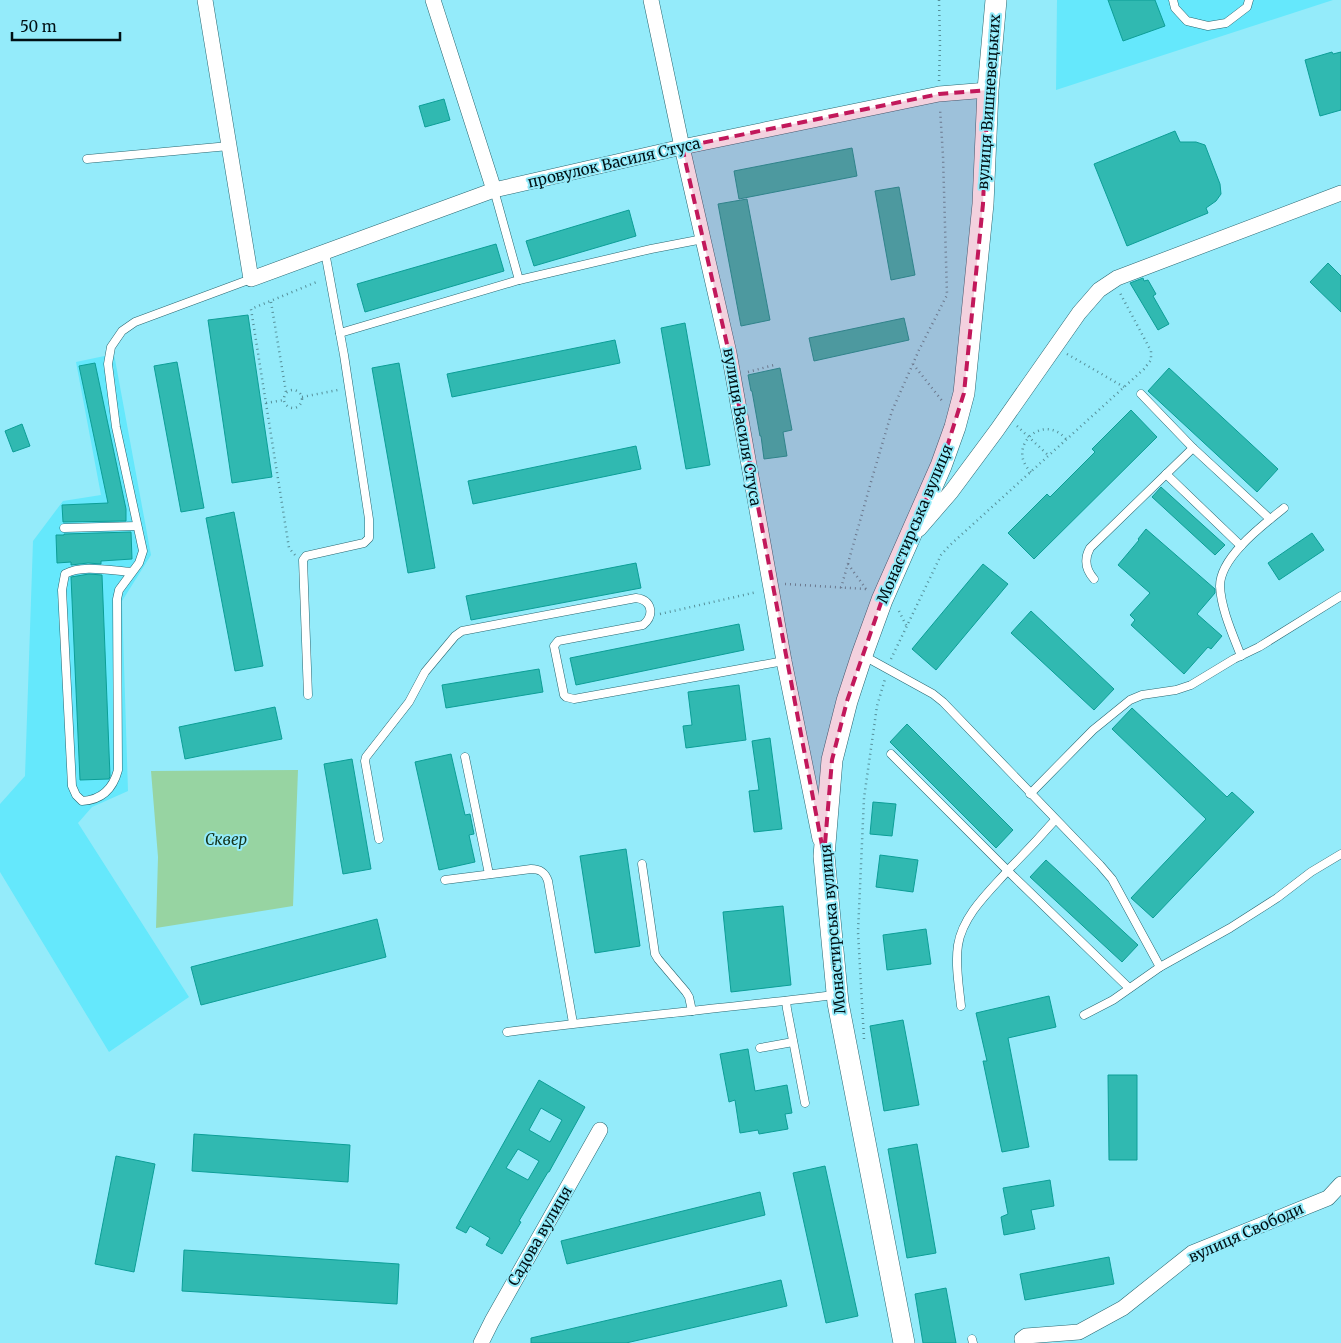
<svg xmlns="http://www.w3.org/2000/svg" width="1341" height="1343" font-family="Merriweather,serif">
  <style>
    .built { fill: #65e8fc }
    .green { fill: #97d4a2 }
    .building { fill: #30b9b1; stroke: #0c9e97; fill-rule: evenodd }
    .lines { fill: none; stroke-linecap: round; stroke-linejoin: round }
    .lane-casing { stroke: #296771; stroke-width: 9 }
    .street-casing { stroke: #296771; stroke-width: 16 }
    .secondary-casing { stroke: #296771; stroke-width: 22 }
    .path { stroke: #56909a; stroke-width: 2.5; stroke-dasharray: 1 4; stroke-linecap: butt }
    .lane { stroke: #fff; stroke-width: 8 }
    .street { stroke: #fff; stroke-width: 15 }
    .secondary { stroke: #fff; stroke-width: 21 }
    .marked { fill: #c2185b; fill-opacity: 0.2; stroke: #c2185b; stroke-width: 4; stroke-dasharray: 10 6; stroke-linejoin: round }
    .labels { text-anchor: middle; stroke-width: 4; stroke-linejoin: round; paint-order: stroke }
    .street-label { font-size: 15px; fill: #001014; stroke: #94ebfa }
    .park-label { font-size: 15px; font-style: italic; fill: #14341b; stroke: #94ebfa }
  </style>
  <rect width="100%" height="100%" fill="#94ebfa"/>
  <g class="built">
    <path d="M1057,0h276l-277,90z"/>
    <path d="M114,354l37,201 -29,46 6,190 -36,16 -14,16 111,174 -80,55 -109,-180v-68l25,-28 8,-235 30,-40 38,-6 -25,-133z"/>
  </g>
  <path class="green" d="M298,770l-5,136 -137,22 2,-71 -7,-86z"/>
  <g class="building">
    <path d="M1108,0h47l10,26 -42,15z"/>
    <path d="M1332,52l1,2 8,-2v58l-21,6 -15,-56z"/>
    <path d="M444,99l6,21 -25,7 -6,-21z"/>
    <path d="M1175,131l5,11h16l9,3 15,39 1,10 -5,7 -10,7 2,5 -81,33 -33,-82z"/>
    <path d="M852,148l5,28 -118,23 -5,-28z"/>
    <path d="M899,187l16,88 -24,5 -16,-89z"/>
    <path d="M747,199l23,121 -29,6 -23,-122z"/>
    <path d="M629,210l7,26 -102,30 -8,-25z"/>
    <path d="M496,244l8,27 -139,41 -8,-28z"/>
    <path d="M1328,263l13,13v36l-31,-30z"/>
    <path d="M1143,278l1,3 4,-1 8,14 -3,2 16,28 -11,6 -28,-47z"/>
    <path d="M248,315l24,162 -40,6 -24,-163z"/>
    <path d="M904,318l5,22 -95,21 -5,-23z"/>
    <path d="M685,323l25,142 -24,4 -25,-141z"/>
    <path d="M615,340l5,23 -168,34 -5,-23z"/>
    <path d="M177,362l27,146 -23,4 -27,-146z"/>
    <path d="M95,363l31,146v12l-63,1 -1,-17 46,-2 -29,-137z"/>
    <path d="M399,363l36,205 -27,5 -36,-205z"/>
    <path d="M780,368l12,62 -9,2 4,24 -23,3 -3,-23h-1l-8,-45h-1l-3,-16z"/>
    <path d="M1169,368l109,101 -21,23 -109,-101z"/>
    <path d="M1131,410l26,27 -123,122 -26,-26 39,-39 3,3 45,-45 -3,-3z"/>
    <path d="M22,424l8,22 -17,6 -8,-21z"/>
    <path d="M636,446l5,23 -168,35 -5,-23z"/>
    <path d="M1161,487l64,58 -10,10 -63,-58z"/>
    <path d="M234,512l29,154 -28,5 -29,-153z"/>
    <path d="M1146,529l69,60v4l-18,21 25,22 -11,13 -3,-2 -24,27 -53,-49 4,-5 -5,-5 20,-22 -32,-28 21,-25 -1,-1z"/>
    <path d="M131,532l1,27 -31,2v3l-13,-1 -17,2v-3l-14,1 -1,-28h8v-1z"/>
    <path d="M1312,533l12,17 -45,30 -11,-17z"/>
    <path d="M636,563l5,25 -170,32 -5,-24z"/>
    <path d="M983,564l25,20 -72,86 -24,-21z"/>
    <path d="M89,574l13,1 8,201 -1,3 -29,1 -9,-203z"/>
    <path d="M1031,611l83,78 -20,21 -83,-77z"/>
    <path d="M739,624l5,26 -168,35 -6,-27z"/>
    <path d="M539,669l4,23 -97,16 -4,-23z"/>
    <path d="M739,685l7,55 -60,8 -3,-22 9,-1 -4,-33z"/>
    <path d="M275,707l7,32 -97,20 -6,-32z"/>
    <path d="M1132,708l95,89 5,-5 22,20 -101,106 -22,-20 75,-79 -94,-90z"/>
    <path d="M907,724l106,106 -17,18 -106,-106z"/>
    <path d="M770,738l12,91 -28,3 -5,-41 10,-1 -7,-49z"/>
    <path d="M451,754l14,61 5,-1 4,20 -5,1 6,27 -36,8 -24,-108z"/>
    <path d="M352,759l19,110 -28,5 -19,-110z"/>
    <path d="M873,802l23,2 -4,32 -22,-2z"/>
    <path d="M626,849l14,97 -45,7 -15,-97z"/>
    <path d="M880,855l38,5 -5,32 -37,-5z"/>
    <path d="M1046,860l92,85 -16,17 -92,-85z"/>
    <path d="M783,906l8,79 -60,7 -8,-80z"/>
    <path d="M377,919l9,38 -185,48 -10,-38z"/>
    <path d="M926,929l5,35 -44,6 -4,-35z"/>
    <path d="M1049,996l7,31 -48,11 21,109 -27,5 -19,-91h4l-11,-48z"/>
    <path d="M903,1020l16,85 -35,6 -14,-85z"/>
    <path d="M748,1049l7,42 32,-6 5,28 -7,1 3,15 -29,5 -1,-4 -18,3 -5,-33 -6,2 -9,-48z"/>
    <path d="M1108,1075h29v85h-28z"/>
    <path d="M539,1080l46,27 -36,65h-1l-29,49 2,1 -19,32 -16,-9 4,-7 -20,-12 -4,7 -10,-5zM541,1108l21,12 -12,22 -21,-12zM518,1149l21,12 -11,19 -22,-12z"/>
    <path d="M194,1134l156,11 -2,37 -156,-11z"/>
    <path d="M917,1144l19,109 -29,5 -19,-109z"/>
    <path d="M116,1156l39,8 -21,108 -39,-8z"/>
    <path d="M825,1166l33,150 -32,7 -33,-150z"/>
    <path d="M1050,1180l4,26 -23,4 4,19 -31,6 -3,-18 7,-3 -5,-26z"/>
    <path d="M760,1192l5,23 -198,49 -6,-23z"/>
    <path d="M184,1250l215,14 -2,40 -215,-13z"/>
    <path d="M1109,1257l5,27 -89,16 -5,-26z"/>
    <path d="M781,1280l6,26 -161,37h-95v-5z"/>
    <path d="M946,1288l10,55h-33l-8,-49z"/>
  </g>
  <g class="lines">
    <g class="lane-casing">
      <g id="lane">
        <path d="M1173,0l2,8 12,13 21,5 18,-3 21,-16 2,-7"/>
        <path d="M87,159l142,-13"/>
        <path d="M494,190l25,90"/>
        <path d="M340,333l179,-53 132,-31 52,-10"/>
        <path d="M1141,394l52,54 77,71"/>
        <path d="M1166,474l75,72"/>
        <path d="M64,528l73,-2"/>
        <path d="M132,572c-20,-1 -50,-8 -67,2l-3,16 10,196 4,9 6,6c20,-1 31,-12 36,-31l-1,-171 2,-9 20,-27 4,-12 -27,-124 -8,-63 3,-17 11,-16 13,-9 116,-43"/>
        <path d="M1094,579c-9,-10 -10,-20 -4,-31l103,-100"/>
        <path d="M864,656l69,38 10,8 157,163 12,14 48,88"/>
        <path d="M1241,656c-8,-21 -20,-47 -21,-70 0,-29 43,-61 64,-78"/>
        <path d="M308,695l-5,-135 3,-4 58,-13 5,-5v-19l-25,-164 -19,-103"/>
        <path d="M891,754l122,122 116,112"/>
        <path d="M465,757l24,117"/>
        <path d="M1030,794l63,-64 37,-30 12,-5 34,-5 15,-5 43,-26 25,-12 82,-51"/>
        <path d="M379,839l-14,-78 1,-4 43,-55 16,-30 30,-36 7,-5 174,-33c16,2 19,17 7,27l-85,16 -4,5 10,49 2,2 8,2 210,-38"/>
        <path d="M642,864l13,90 3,5 28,33 3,5 3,14"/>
        <path d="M445,880l86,-11c9,0 14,3 17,12l25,142"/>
        <path d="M786,1001l1,8 18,94"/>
        <path d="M961,1006c-2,-20 -6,-41 -3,-61 5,-31 33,-55 53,-78 15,-15 30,-31 44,-47"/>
        <path d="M1084,1015l29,-15 47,-33 70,-39 47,-30 34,-26 30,-18"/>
        <path d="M507,1032c109,-14 219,-24 328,-37"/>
        <path d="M760,1048l33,-6"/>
        <path d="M972,1339l1,4"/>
      </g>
    </g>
    <g class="street-casing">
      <g id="street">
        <path d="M205,0l46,279 243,-89 188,-43 257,-53 49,-4"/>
        <path d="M433,0l61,190"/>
        <path d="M651,0l31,147 47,206 55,308 36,178"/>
        <path d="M919,529l32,-37 46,-62 82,-117 20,-23 18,-12 224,-85"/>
        <path d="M481,1343l11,-22 108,-191"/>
        <path d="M1023,1343l-1,-4 4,-3 53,-4 44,-24 69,-55 136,-55 13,-14"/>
      </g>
    </g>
    <g class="secondary-casing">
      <path id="secondary" d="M904,1343l-66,-340 -14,-147 8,-96 15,-59 15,-46 20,-55 59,-134 14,-39 9,-34 19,-189 5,-114 8,-90"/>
    </g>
    <g class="path">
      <path d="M939,0l1,44 -1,37"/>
      <path d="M271,302l15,90"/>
      <path d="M1067,354l57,33"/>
      <path d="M913,364l30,38"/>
      <path d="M748,372l26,-7"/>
      <circle cx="293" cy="399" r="9"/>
      <path d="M302,397l36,-7"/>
      <path d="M266,403l18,-3"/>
      <path d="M1017,426l32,30"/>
      <path d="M1031,472c-26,-25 12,-60 35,-33"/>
      <path d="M295,555l-6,-7 -38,-239 68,-28"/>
      <path d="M848,564l18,25"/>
      <path d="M785,584l81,5"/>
      <path d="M841,588l32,-113 19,-64 27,-61 28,-55 -4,-139 -3,-47"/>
      <path d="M899,611l8,16"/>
      <path d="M660,614l97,-22"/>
      <path d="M891,659l50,-104 8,-9 195,-177 7,-9v-9l-31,-58"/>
      <path d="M864,1039l-6,-107 6,-134 13,-92 8,-27"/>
    </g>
    <use href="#lane" class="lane"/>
    <use href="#street" class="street"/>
    <use href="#secondary" class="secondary"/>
  </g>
  <path class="marked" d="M988,90l-5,114 -19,189 -23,73 -59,134 -35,101 -15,59 -8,96 -95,-503 -47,-206 257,-53z"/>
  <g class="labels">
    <g class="street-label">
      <text transform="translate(989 102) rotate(-86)" y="5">вулиця Вишневецьких</text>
      <text transform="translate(614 163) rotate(-13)" y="5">провулок Василя Стуса</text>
      <text transform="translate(742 427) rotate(80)" y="5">вулиця Василя Стуса</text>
      <text transform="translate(915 524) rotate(-67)" y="5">Монастирська вулиця</text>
      <text transform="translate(833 929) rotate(-95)" y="5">Монастирська вулиця</text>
      <text transform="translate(1246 1233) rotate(-24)" y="5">вулиця Свободи</text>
      <text transform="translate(540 1236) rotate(-60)" y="5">Садова вулиця</text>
    </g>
    <g class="park-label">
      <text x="226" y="845">Сквер</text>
    </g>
  </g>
  <path d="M12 32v8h108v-8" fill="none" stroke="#001014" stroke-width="2.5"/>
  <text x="20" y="32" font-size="15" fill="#001014" stroke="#94ebfa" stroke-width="4" paint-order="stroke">50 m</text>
</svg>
